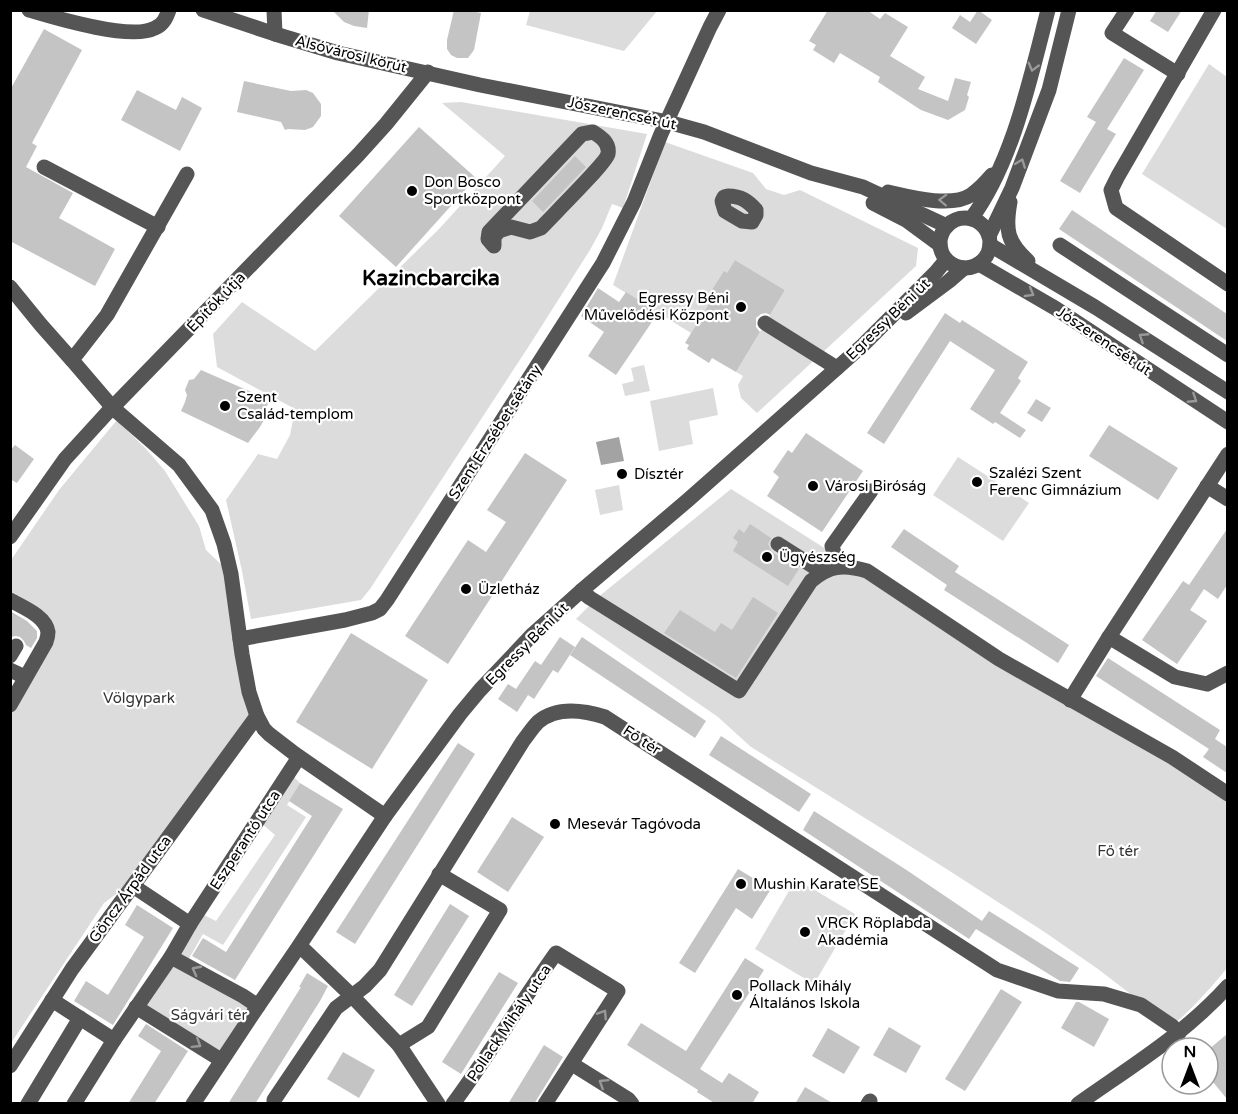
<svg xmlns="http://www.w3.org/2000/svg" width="1238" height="1114" font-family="'Varela Round',sans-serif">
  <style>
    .green { fill: #dcdcdc }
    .water { fill: #a3a3a3 }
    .building { fill: #c4c4c4 }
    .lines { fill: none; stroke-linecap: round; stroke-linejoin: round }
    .minor { stroke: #555; stroke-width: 15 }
    .oneway { stroke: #999 }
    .poi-dot { fill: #000; stroke: #fff; stroke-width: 2 }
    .labels { text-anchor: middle; stroke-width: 4.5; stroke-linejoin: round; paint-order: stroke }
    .street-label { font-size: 15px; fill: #000; stroke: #fff }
    .poi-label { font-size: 15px; fill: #000; stroke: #fff; text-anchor: start }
    .park-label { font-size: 15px; fill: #333; stroke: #fff }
    .district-label { font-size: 21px; font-weight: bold; fill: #000; stroke: #fff }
  </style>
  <rect width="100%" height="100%" fill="#fff"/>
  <g class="green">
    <path d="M530,11v-1l127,1 -33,40 -98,-26z"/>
    <path d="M1209,64l18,13v152l-85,-55z"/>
    <path d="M461,102l186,32 -24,74 -11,-4 -10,24 -12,22 -63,99 -157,240 -9,11 -110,19 -9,-48 -16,-71 32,-46 19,5 13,-24 5,-26 -78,-42 -4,-33 29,-32 73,49 125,-123 65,-72 -63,-53z"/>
    <path d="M665,142l88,31 13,16 18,6 16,-5 118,58 -2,18 -159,147 -16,-15 -3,-13 5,-9 -7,-4 49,-82 -50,-30 -44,73 -78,-48z"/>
    <path d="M644,365l6,26 -25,5 -3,-12 12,-3 -3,-13z"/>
    <path d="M713,388l5,27 -29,6 4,23 -34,7 -9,-50z"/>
    <path d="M117,420l30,30 18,21 34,55 7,24 25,24 26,142 -125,166 -28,21 -93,140v-333l39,-80 -39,-33v-37l48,-70z"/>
    <path d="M958,457l71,46 -26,38 -70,-46z"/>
    <path d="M619,485l4,25 -23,5 -5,-25z"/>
    <path d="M731,489l125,79 371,226v174c-17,21 -34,40 -55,58l-74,-57 -55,-38 -98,-63 -194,-121 -33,-30 -142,-98 21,-21z"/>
    <path d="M292,775l8,8 -13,22 19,12 -83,128 -20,-11 -16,28 -10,-6 27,-41 12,6 59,-86 -14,-12z"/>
    <path d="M796,879l59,35 -41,70 -59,-35z"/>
    <path d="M171,957l87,49 -37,54 -85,-53z"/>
  </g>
  <path class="water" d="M619,437l5,24 -23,4 -5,-23z"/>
  <g class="building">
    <path d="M332,10h37l-2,18 -13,-2 -10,-4z"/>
    <path d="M454,10h13l14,3 -7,37 -6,8h-11l-6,-3 -4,-6v-9z"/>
    <path d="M828,10h39l13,9 5,-6 23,14 -18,29 35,21 -7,12 30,12 7,-23 16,4 -4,13 2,2 -4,13 -17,10 -27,-10 -43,-28 2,-5 -40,-24 -6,10 -21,-13 3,-5 -7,-4z"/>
    <path d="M978,10l14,10 -16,24 -24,-16 8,-13 10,7z"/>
    <path d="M1157,10h25l-14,22 -18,-11z"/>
    <path d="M44,29l38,21 -50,93 5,3 -11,21 47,26 -14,25 56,31 -20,37 -85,-45v-151z"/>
    <path d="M1124,58l20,12 -37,59 9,5 -36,59 -20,-12 36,-59 -9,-5z"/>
    <path d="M244,81l47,10 15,-1 7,3 8,11v12l-8,11 -8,3 -17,-1 -3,1 -4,-8 -44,-10z"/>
    <path d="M137,90l39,20 6,-13 20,11 -22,43 -59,-31z"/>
    <path d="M419,127l57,51 -80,89 -57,-51z"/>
    <path d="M575,156l11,11 -43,45 -11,-11z"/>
    <path d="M1072,210l155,104v27l-168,-112z"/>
    <path d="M735,260l50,30 -15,25 -4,-2 -5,1 -5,4v9l4,5 -24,40 -24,-14 -3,5 -22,-14 2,-4 -4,-2 31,-51 -4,-2 12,-19 3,2z"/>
    <path d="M598,288l21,14 7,-10 32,21 -42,62 -28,-19 16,-24 -23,-16z"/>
    <path d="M945,313l15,10 2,-3 66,42 -10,16 3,3 -21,32 26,17 -6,8 -25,-16 -2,2 -23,-15 25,-39 -45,-29 -66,103 -17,-11z"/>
    <path d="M201,370l69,30 -6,11 1,7 -5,9 -12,16 -67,-32 4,-9 2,-7 -2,-5 4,-10 5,-1z"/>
    <path d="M1036,399l15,9 -9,14 -15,-9z"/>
    <path d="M1109,425l69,43 -20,32 -69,-44z"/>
    <path d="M806,433l57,38 -41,61 -55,-36 12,-19 -6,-5 15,-22 4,3z"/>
    <path d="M15,445l19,14 -17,24 -7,-4v-28z"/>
    <path d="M525,453l42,27 -119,184 -43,-28 63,-96 18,12 20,-30 -19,-12z"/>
    <path d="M750,524l21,14 -3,6 4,8 27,17 -11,17 -55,-35 5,-9 -5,-4 6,-9 5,4z"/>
    <path d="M904,529l55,37 -4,6 114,73 -11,18 -114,-73 3,-5 -56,-38z"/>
    <path d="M1227,529v56l-9,14 -14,-10 -14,21 17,11 -30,43 -35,-24 41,-59 6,4z"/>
    <path d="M753,597l25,16 -42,65 -72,-45 16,-23 35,22 6,-9 11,7z"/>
    <path d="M10,611l17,10 10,10v7l-6,10 -5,-3 -2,-4 -4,-4 -4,-1 -6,1z"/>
    <path d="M351,633l77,47 -56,89 -76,-47z"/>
    <path d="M560,637l15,10 -17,26 -5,-3 -19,29 -6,-4 -11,17 -19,-13 10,-15 8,5 19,-28 6,4z"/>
    <path d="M582,637l124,84 -11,17 -125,-83z"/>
    <path d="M1108,658l112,72 -5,9 12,8v26l-24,-16 6,-8 -113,-73z"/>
    <path d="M721,736l90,58 -12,18 -90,-57z"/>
    <path d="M458,743l17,11 -120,190 -19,-12z"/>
    <path d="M300,783l43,26 -108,171 -43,-24 11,-18 23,14 86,-136 -23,-15z"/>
    <path d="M814,811l91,58 77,52 7,-10 90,57 -9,14 -10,-1 -84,-52 -7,10 -166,-109z"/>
    <path d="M512,817l32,20 -36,55 -31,-20z"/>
    <path d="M738,869l33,20 -19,30 -16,-11 -41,65 -16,-10z"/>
    <path d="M450,904l19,12 -57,90 -18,-11z"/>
    <path d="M137,905l36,23 -60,97 -39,-24 12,-20 22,14 36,-58 -19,-12z"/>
    <path d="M745,958l19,12 -64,99 22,14 7,-10 30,19 -7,12h-36l-19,-12 1,-2 -71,-45 14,-22 45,28z"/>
    <path d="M499,972l19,11 -57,91 -19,-12z"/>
    <path d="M307,973l21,13 -8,15 -65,103h-27l73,-117h-2z"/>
    <path d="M1001,989l21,13 -57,89 -20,-12z"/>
    <path d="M1076,1002h3l30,17 -15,28 -33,-19z"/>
    <path d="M146,1024l42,27 -34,53h-26l33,-53 -23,-15z"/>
    <path d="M889,1027l32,19 -15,27 -33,-18z"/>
    <path d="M828,1028l32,19 -16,27 -32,-18z"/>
    <path d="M1227,1034v65l-19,-23v-26z"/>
    <path d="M544,1045l19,12 -29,47h-26z"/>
    <path d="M343,1052l32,18 -16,28 -32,-19z"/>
    <path d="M805,1087l29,17h-39z"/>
  </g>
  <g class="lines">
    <g class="minor">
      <path d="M29,10c27,8 102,31 126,18 8,-3 11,-10 14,-18"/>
      <path d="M203,10l72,24 63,19 142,32 188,37 36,10 107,41 52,14 84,39"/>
      <path d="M274,10l1,24"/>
      <path d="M1127,10l-15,23 66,41"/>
      <path d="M1214,10l-96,166 -7,14 5,18 112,76"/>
      <path d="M593,132c8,5 17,11 15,22 -2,9 -57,63 -67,74l-11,4 -19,-5 -12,4 -5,6v9l-6,-7 1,-7 93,-98z"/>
      <path d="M44,167l114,60"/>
      <path d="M187,174l-80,141 -35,45 41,48 66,57 33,45 12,34 7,30 11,80 7,38 8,24 7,13 5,5 26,20 90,62"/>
      <path d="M888,192c22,5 63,16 83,3 9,-6 15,-13 21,-20"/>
      <path d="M728,196c13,0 20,5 28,14v5l-4,7 -10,-1 -17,-10 -3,-10 2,-4z"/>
      <path d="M1010,202c-5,28 -3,40 18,59"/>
      <path d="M873,203l33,17 34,25"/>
      <circle cx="965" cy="243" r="25"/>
      <path d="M971,219c42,-57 59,-140 77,-209"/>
      <path d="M989,236l23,-48 37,-98 20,-80"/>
      <path d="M990,245l105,62 133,85"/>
      <path d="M1060,245l168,110"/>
      <path d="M979,264l76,44 173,114"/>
      <path d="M10,287l31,38 31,35"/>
      <path d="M906,313l43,-32 15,-13"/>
      <path d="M765,323l72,45"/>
      <path d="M1207,486l21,13"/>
      <path d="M10,537l55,-78 42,-46 251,-258 28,-31 42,-52"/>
      <path d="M778,544l44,28"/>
      <path d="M838,567l-6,-21 39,-55"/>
      <path d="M581,591l9,7 149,93 72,-110c19,-16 33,-17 56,-10l132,88 173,98 56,37"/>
      <path d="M10,600c12,7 36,16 38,32 0,3 -1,7 -2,10l-36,63"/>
      <path d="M1109,637l66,40 32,7 21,-11"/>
      <path d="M240,639l105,-19 27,-7 8,-4 7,-9 216,-337 31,-61 27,-68 49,-107 9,-17"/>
      <path d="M10,656l6,-10"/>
      <path d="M10,670l15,7"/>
      <path d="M1070,700l39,-63 119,-183"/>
      <path d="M133,886l57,38"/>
      <path d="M300,946l52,50 47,49 39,59"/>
      <path d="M171,957l72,39 15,10"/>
      <path d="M52,1000l62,40"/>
      <path d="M136,1007l85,53"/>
      <path d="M399,1045l29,-18 72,-117 -61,-36"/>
      <path d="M572,1064l56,35 4,5"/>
      <path d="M10,1066l62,-97 185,-253"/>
      <path d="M28,1104l52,-86"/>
      <path d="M74,1104l40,-64 57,-83 19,-33 109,-167"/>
      <path d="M193,1104l65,-98 39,-57 88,-133 75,-102 20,-24 53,-56 48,-43 107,-91 175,-155 73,-73 10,-12"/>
      <path d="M274,1104v-4l62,-92 29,-22 15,-16 143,-229c5,-6 9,-13 15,-19 19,-16 45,-12 67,-5l392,253 61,21 46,3 37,11 31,21 7,7"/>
      <path d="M453,1104c36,-49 68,-102 103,-151l62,38 -73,113"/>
      <path d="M868,1104l2,-3"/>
      <path d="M1078,1104c52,-37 107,-70 150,-118"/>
    </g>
  </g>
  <defs><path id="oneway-chevron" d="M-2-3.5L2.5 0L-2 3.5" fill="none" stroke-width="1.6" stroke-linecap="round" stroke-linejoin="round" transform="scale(1.5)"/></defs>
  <g class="oneway">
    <use href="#oneway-chevron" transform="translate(1033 67) rotate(105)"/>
    <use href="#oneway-chevron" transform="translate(1021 163) rotate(-69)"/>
    <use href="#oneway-chevron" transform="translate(943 200) rotate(-178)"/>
    <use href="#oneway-chevron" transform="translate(1030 293) rotate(30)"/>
    <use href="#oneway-chevron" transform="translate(1143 337) rotate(-147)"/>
    <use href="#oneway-chevron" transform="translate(1193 399) rotate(33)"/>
    <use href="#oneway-chevron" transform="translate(196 970) rotate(-152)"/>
    <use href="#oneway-chevron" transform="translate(603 1014) rotate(-57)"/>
    <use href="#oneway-chevron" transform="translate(197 1044) rotate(32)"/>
    <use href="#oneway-chevron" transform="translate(603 1083) rotate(-148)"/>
  </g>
  <g class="poi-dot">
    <circle cx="412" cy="191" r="6"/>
    <circle cx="741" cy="307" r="6"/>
    <circle cx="225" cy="406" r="6"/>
    <circle cx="622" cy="474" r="6"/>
    <circle cx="977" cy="482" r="6"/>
    <circle cx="813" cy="486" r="6"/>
    <circle cx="767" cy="557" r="6"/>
    <circle cx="466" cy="589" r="6"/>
    <circle cx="555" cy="824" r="6"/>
    <circle cx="741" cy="884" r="6"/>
    <circle cx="805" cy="932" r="6"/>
    <circle cx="737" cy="995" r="6"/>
  </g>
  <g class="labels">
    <g class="street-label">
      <text transform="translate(351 54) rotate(14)" y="5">Alsóvárosi körút</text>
      <text transform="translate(622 113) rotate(12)" y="5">Jószerencsét út</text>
      <text transform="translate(216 302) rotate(-46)" y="5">Építők útja</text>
      <text transform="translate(888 319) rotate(-44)" y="5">Egressy Béni út</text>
      <text transform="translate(1104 341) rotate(34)" y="5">Jószerencsét út</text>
      <text transform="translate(495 432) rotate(-57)" y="5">Szent Erzsébet sétány</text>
      <text transform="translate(527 644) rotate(-45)" y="5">Egressy Béni út</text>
      <text transform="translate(642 740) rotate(33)" y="5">Fő tér</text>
      <text transform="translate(245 840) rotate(-57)" y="5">Eszperantó utca</text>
      <text transform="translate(130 889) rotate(-54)" y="5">Göncz Árpád utca</text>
      <text transform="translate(509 1023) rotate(-56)" y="5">Pollack Mihály utca</text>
    </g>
    <g class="poi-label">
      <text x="424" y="187">Don Bosco<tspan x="424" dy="17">Sportközpont</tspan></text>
      <text x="729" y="303" text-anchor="end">Egressy Béni<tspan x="729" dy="17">Művelődési Központ</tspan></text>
      <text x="237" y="402">Szent<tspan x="237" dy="17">Család-templom</tspan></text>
      <text x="989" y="478">Szalézi Szent<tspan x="989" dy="17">Ferenc Gimnázium</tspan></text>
      <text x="634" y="479">Dísztér</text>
      <text x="825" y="491">Városi Biróság</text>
      <text x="779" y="562">Ügyészség</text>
      <text x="478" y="594">Üzletház</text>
      <text x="567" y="829">Mesevár Tagóvoda</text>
      <text x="753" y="889">Mushin Karate SE</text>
      <text x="817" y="928">VRCK Röplabda<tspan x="817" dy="17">Akadémia</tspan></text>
      <text x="749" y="991">Pollack Mihály<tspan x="749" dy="17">Általános Iskola</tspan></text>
    </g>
    <g class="park-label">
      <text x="139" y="703">Völgypark</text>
      <text x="1118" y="856">Fő tér</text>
      <text x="209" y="1020">Ságvári tér</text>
    </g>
    <g class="district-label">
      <text x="431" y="285">Kazincbarcika</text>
    </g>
  </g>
  <rect width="1238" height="1114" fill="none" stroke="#000000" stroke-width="24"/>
  <g transform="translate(1190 1066)"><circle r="28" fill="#ffffff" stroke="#999999" stroke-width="1.5"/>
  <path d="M0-4.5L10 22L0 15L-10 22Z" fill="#000000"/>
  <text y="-9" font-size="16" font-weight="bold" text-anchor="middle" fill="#000000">N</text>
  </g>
</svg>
